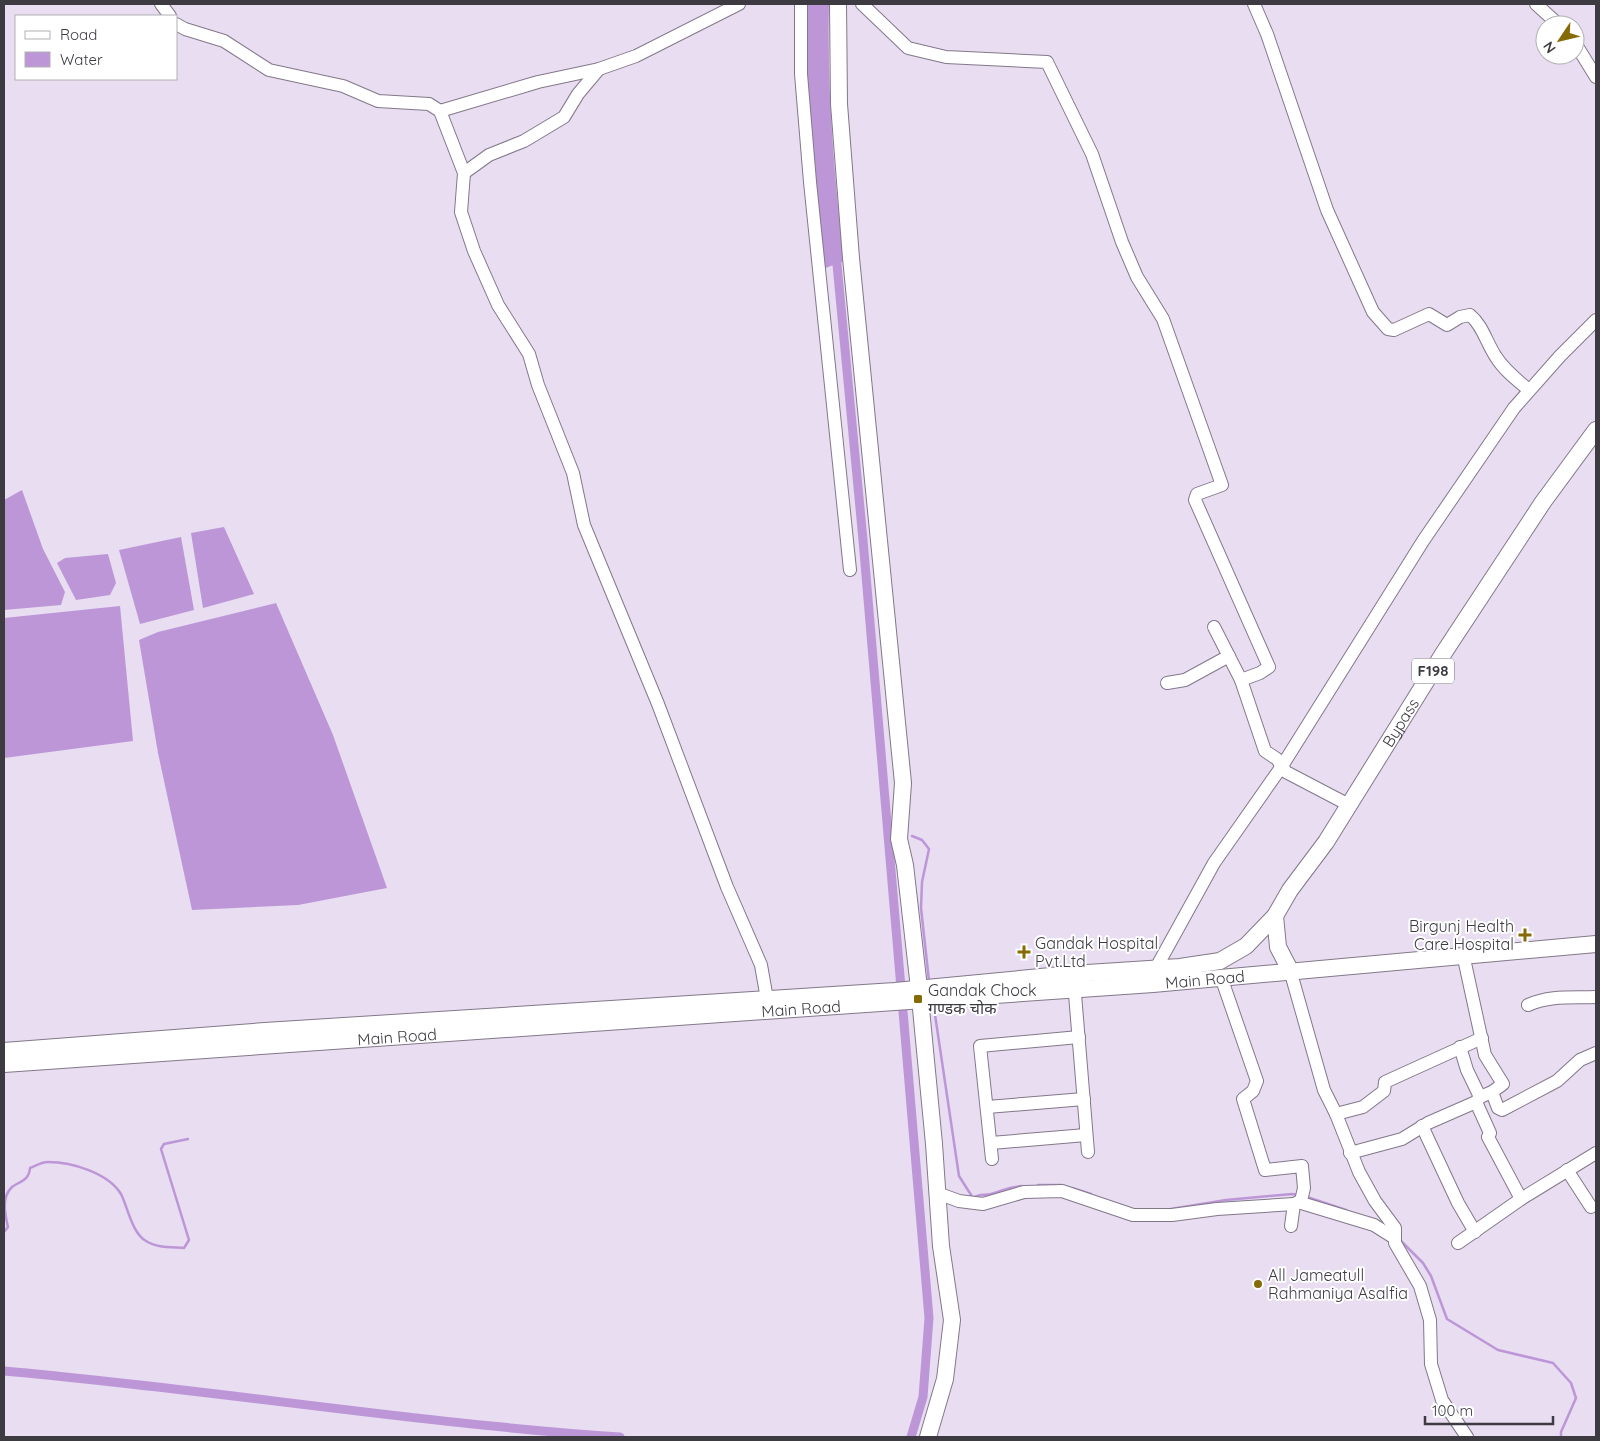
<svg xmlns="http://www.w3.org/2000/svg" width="1600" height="1441" font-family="Quicksand,'Noto Sans Devanagari',sans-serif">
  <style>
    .water { fill: #bd96d8 }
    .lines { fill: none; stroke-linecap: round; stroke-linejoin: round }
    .stream { stroke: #bd96d8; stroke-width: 2.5 }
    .canal { stroke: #bd96d8; stroke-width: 9 }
    .minor-casing { stroke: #83788a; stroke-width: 14 }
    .major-casing { stroke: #83788a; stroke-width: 18 }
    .minor { stroke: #fff; stroke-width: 12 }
    .major { stroke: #fff; stroke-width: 16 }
    .poi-dot { fill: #866a05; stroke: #fff; stroke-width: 2 }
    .labels { text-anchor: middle; stroke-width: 4; stroke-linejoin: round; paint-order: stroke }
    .shield { fill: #fff; stroke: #78757b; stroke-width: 1 }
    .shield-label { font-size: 15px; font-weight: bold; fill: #3e3a42 }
    .street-label { font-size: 16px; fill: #3e3a42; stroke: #fff }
    .poi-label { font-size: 16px; fill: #3e3a42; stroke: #fff; text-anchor: start }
  </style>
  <rect width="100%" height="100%" fill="#e8ddf1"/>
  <g class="water">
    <path d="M807,4h22c-2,86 5,171 15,257l-21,8c-8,-88 -22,-177 -16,-265z"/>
    <path d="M22,490l21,59 22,43 -4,13 -57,5v-110z"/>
    <path d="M224,527l30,67 -51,14 -12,-75z"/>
    <path d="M181,537l13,73 -54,14 -21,-74z"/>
    <path d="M108,554l8,29 -6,12 -34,5 -19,-37 8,-5z"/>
    <path d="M276,603l57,132 54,153 -89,17 -106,5 -34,-157 -19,-113 19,-8z"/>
    <path d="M120,606l13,135 -129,17v-140z"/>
  </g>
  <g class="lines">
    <g class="stream">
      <path d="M912,836l10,4 7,9 -7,33 -1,26 8,73"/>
      <path d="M934,1008l25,168 14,22c7,-5 11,-2 18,-4 14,-4 16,-7 31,-8"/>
      <path d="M1038,1185h24"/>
      <path d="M1072,1188l19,6"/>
      <path d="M1307,1197l39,13"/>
      <path d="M1171,1209l55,-9 66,-6 7,1"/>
      <path d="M4,1232l4,-5c-3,-12 -7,-30 4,-40 8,-6 17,-6 18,-19 5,-2 12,-6 18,-6 24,0 60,11 73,32 7,14 11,39 25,47 11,7 26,6 38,7l5,-8 -28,-91 3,-5 24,-5"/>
      <path d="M1399,1239l24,24 8,13 16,43 51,31 55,13 18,20 5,15 -15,34v5"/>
    </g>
    <g class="canal">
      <path d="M836,254l27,286 66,778 -6,79 -12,40"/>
      <path d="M4,1371c205,18 409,52 616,66"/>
    </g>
    <g class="minor-casing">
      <g id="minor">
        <path d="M161,4l9,12"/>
        <path d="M801,4v70l9,108 40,388"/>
        <path d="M862,4l46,44 38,9 101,5 45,92 30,88 15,35 26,42 59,166 -25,9 -2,6 74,167 -9,6 -19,7 24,71 12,8 9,13 63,33"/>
        <path d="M1254,4l13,30 60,176 46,102 15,17 6,1 35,-16 18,11 13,-8 10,-2c13,11 16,27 26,42 8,13 21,23 33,33"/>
        <path d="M1536,4l23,21"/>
        <path d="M176,24l9,5 39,12 45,29 74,16 35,15 51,3 11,7 24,62 -3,39 13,39 24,54 31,49 9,31 35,88 11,52 74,179 69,183 34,78 6,34"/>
        <path d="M1575,43l21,34"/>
        <path d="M440,111l98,-29 61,-13 37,-13 103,-52"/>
        <path d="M464,173l25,-18 35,-14 40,-24 14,-23 21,-25"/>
        <path d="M1214,627l27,53"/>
        <path d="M1167,683l18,-3 44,-24"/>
        <path d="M1463,954l22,101 18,29 -11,8"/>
        <path d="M1156,968l58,-105 68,-97 141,-225 91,-133 46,-52 36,-36"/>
        <path d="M1290,970l34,120 12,24 23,58 16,29 20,27v15l25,43 10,34 1,44 11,36 25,37"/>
        <path d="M1221,977l36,104 -4,10 -10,8 22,71 37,-4 2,22 -3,13 -7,3 -3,22"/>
        <path d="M1074,982l14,170"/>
        <path d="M1528,1005c23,-10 44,-7 68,-8"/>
        <path d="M1460,1047l7,23 13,27"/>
        <path d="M1476,1102l14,31 -2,4 33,62"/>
        <path d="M987,1107l97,-8"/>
        <path d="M1336,1114l27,-7 21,-16 1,-9 97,-44"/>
        <path d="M1422,1126l36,77 17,29"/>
        <path d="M991,1143l95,-8"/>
        <path d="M1350,1153l52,-14 26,-16 48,-21 4,-5 12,-5 6,16 4,2 55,-29 23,-21 16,-7"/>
        <path d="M992,1159l-12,-113 99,-9"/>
        <path d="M1567,1170l24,37"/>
        <path d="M937,1193l22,8 24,3 41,-12 38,-1 71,24h39l45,-6 77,-5"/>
        <path d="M1298,1202l76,23 19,12"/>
        <path d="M1458,1243l63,-44 75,-46"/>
      </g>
    </g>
    <g class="major-casing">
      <g id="major">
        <path d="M838,4l1,100 12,154 52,525 -4,56 6,26 14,123 15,156 7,102 11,74 -7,59 -17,58"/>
        <path d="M1275,916l3,31 12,23"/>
        <path id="s1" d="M4,1051l261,-20 630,-40 177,-17 108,-7 40,-6 26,-15 29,-30 15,-26 36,-48 117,-188 100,-152 53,-72"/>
        <path id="s2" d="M4,1064l1149,-80 443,-40"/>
      </g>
    </g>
    <use href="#minor" class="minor"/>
    <use href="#major" class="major"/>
  </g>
  <g class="poi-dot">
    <path d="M1522.5 927.5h5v5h5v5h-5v5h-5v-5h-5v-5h5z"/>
    <path d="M1021.5 944.5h5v5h5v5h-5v5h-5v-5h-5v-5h5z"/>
    <rect x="913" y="994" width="10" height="10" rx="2.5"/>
    <circle cx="1258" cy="1284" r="5"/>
  </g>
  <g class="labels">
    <rect class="shield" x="1412" y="658.5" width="42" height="25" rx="4"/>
    <g class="shield-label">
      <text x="1433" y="676">F198</text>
    </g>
    <g class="street-label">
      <text dy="6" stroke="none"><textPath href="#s1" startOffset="1522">Bypass</textPath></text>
      <text dy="6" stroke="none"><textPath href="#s2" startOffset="1204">Main Road</textPath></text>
      <text dy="6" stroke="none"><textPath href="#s2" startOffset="799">Main Road</textPath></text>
      <text dy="6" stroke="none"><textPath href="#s2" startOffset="394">Main Road</textPath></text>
    </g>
    <g class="poi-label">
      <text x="1514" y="932" text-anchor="end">Birgunj Health<tspan x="1514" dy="18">Care Hospital</tspan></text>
      <text x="1035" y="949">Gandak Hospital<tspan x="1035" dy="18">Pvt.Ltd</tspan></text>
      <text x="928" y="996">Gandak Chock<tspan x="928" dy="18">गण्डक चोक</tspan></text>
      <text x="1268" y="1281">All Jameatull<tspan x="1268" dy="18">Rahmaniya Asalfia</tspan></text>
    </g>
  </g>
  <rect width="1600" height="1441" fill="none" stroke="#3e3a42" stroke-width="10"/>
  <rect x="15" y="15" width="162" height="65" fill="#ffffff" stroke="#b2b0b3"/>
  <rect x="25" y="31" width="25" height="8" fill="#ffffff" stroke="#b2b0b3"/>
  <text x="60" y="40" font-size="15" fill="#3e3a42">Road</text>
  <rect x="25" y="52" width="25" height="15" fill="#bd96d8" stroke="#b2b0b3"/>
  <text x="60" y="65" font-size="15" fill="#3e3a42">Water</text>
  <g transform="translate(1560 40) rotate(235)"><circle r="24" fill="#ffffff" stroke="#b2b0b3"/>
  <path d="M0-4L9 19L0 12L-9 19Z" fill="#866a05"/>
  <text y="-8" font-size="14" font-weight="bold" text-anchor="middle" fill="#3e3a42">N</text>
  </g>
  <path d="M1425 1416v8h128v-8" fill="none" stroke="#3e3a42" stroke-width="2.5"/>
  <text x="1432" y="1416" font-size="15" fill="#3e3a42" stroke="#ffffff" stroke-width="4" paint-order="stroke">100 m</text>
</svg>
